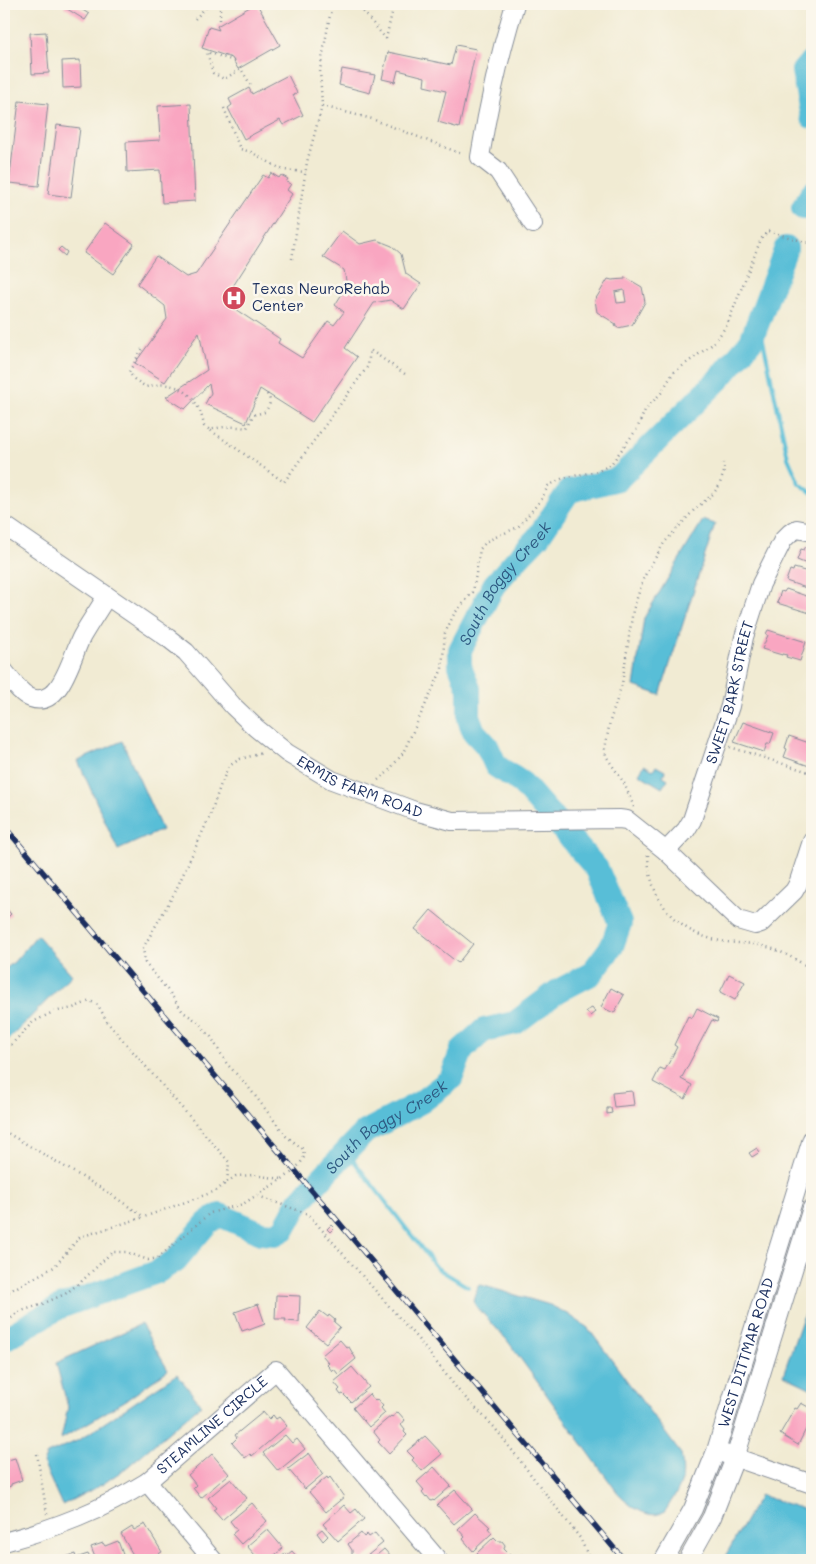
<svg xmlns="http://www.w3.org/2000/svg" width="816" height="1564" font-family="Mali,sans-serif">
  <style>
    .water { fill: #59bed7; stroke: #3a769a }
    .lines { fill: none; stroke-linecap: round; stroke-linejoin: round }
    .stream { stroke: #59bed7; stroke-width: 4 }
    .river { stroke: #59bed7; stroke-width: 24 }
    .building { fill: #f9a6c1; fill-rule: evenodd }
    .minor-casing { stroke: #868d98; stroke-width: 20 }
    .path { stroke: #868d98; stroke-width: 2.5; stroke-dasharray: 1 4; stroke-linecap: butt }
    .minor { stroke: #fff; stroke-width: 18 }
    .rail-casing { stroke: #1b2f5e; stroke-width: 5.5 }
    .rail { stroke: #fbf7ec; stroke-width: 4; stroke-dasharray: 11; stroke-linecap: butt }
    .labels { text-anchor: middle; stroke-width: 5; stroke-linejoin: round; paint-order: stroke }
    .poi-label { font-size: 15px; fill: #1b2f5e; stroke: #fbf7ec; text-anchor: start }
    .street-label { font-size: 15px; fill: #1b2f5e; stroke: #fbf7ec }
    .water-label { font-size: 16px; font-style: italic; fill: #2e5a82; stroke: #fbf7ec }
  </style>
  <rect width="100%" height="100%" fill="#fbf7ec"/>
  <filter id="ink" filterUnits="userSpaceOnUse"><feTurbulence type="fractalNoise" baseFrequency=".02" numOctaves="2"/><feDisplacementMap in="SourceGraphic" scale="10" xChannelSelector="R" yChannelSelector="G"/><feConvolveMatrix kernelMatrix="1 2 1 2 8 2 1 2 1" color-interpolation-filters="sRGB"/></filter>
  <filter id="wash" filterUnits="userSpaceOnUse"><feTurbulence type="fractalNoise" baseFrequency=".0096" numOctaves="4" result="noise"/><feDisplacementMap in="SourceGraphic" scale="20" xChannelSelector="R" yChannelSelector="G"/><feGaussianBlur stdDeviation="1.12" result="paint"/><feColorMatrix in="noise" values="0 0 0 0 0 0 0 0 0 0 0 0 0 0 0 0 0 1.4 0 .05"/><feComposite in="paint" operator="in"/></filter>
  <g filter="url(#wash)">
    <rect width="100%" height="100%" fill="#f1ebd3"/>
    <g class="water">
      <path d="M703,520l12,4 -55,171 -26,-9 10,-68z"/>
      <path d="M122,741l40,89 -44,20 -40,-89z"/>
      <path d="M644,765l9,5 3,-4 9,5 -2,5 5,3 -6,9 -23,-14z"/>
      <path d="M37,935l35,40 -68,69v-74l10,-8z"/>
      <path d="M481,1285l69,20 18,9 20,14 93,126c3,20 3,29 -9,46 -2,3 -4,7 -6,10 -14,13 -36,-4 -46,-14l-113,-156 -32,-35 -1,-4 4,-15z"/>
      <path d="M806,1308l6,2v79l-29,-14z"/>
      <path d="M141,1324l27,46 -40,29 -67,40 7,-32 -12,-44z"/>
      <path d="M177,1374l24,31 -75,63 -23,16 -41,21 -19,-42 4,-9 32,-14z"/>
      <path d="M760,1495l52,17v48h-89z"/>
    </g>
    <g class="lines">
      <g class="stream">
        <path d="M759,321l29,137 11,25 13,10"/>
        <path d="M346,1151l91,117 31,19"/>
      </g>
      <g class="river">
        <path d="M812,62l-2,1 -7,8 9,46"/>
        <path d="M803,208l9,-15"/>
        <path id="s1" d="M4,1339l56,-32 97,-35 19,-12 31,-37 13,-8 41,18 14,1 9,-5 15,-27 66,-70 56,-30 30,-23 11,-29 22,-20 31,-7 43,-32 33,-17 21,-28 8,-23 -23,-54 -75,-86 -26,-17 -9,-20 -13,-14 -5,-13v-30l-9,-23v-16l34,-65 23,-26 21,-22 31,-46 49,-12 102,-101 31,-37 35,-93"/>
      </g>
    </g>
    <g id="blocks">
      <g class="building">
        <path d="M66,4h7l16,10 -4,6 -21,-13z"/>
        <path d="M255,4h2l23,41 -42,24 -6,-11 -30,-10 7,-21 10,3 -2,-4z"/>
        <path d="M46,32l3,41 -17,1 -2,-41z"/>
        <path d="M456,45l20,4 -17,79 -21,-6 8,-31 -22,-5 1,-9 -27,-7 -3,12 -13,-3 6,-27 63,13z"/>
        <path d="M80,60l1,27 -18,1 -1,-27z"/>
        <path d="M342,69l33,6 -5,18 -31,-8z"/>
        <path d="M288,75l9,18 -4,2 10,20 -20,10 -3,-5 -36,19 -16,-31 4,-3 -3,-6 20,-11 3,6z"/>
        <path d="M19,101l29,3 -9,82 -30,-3z"/>
        <path d="M191,104l4,97 -33,2 -2,-33 -33,2 -1,-30 34,-2 -2,-34z"/>
        <path d="M57,125l23,3 -9,69 -23,-3z"/>
        <path d="M271,173l8,5 2,-3 7,4 -2,3 5,2 -4,6 5,4 -64,100 1,11 51,34 -2,4 24,15 26,-37 6,4 10,-13 -9,-7 12,-19 -3,-16 -21,-13 19,-26 18,13 17,-4 15,6 9,8 5,20 15,10 -17,25 -14,-9 -16,3 -29,45 12,9 -45,65 -52,-33 -14,34 -41,-19 6,-11 -2,-9 -24,25 -19,-12 41,-27 -8,-38 -34,50 -30,-19 32,-44 -2,-13 -28,-22 19,-28 30,21 10,-3 67,-99 5,3z"/>
        <path d="M105,223l29,21 -21,30 -29,-21z"/>
        <path d="M61,247l6,5 -2,4 -7,-6z"/>
        <path d="M625,277l17,10 3,15 -13,23 -14,3 -3,-2 1,-2 -19,-12 -2,-12 13,-21 4,1 13,-1zM624,290l2,12 -9,1 -2,-11z"/>
        <path d="M806,546l6,2v18l-15,-6 4,-11 3,1z"/>
        <path d="M794,568l18,5v17l-26,-9 4,-11 3,1z"/>
        <path d="M786,589l26,9v8l-2,7 -33,-10 4,-12 3,1z"/>
        <path d="M768,630l38,12 -6,19 -14,-4 1,-2 -5,-1v1l-20,-6 6,-14 -2,-1z"/>
        <path d="M743,722l31,11 -4,11h-3l-3,8 -30,-10z"/>
        <path d="M789,736l23,8v23l-28,-10 3,-8 -2,-1z"/>
        <path d="M4,906l7,8 -7,7z"/>
        <path d="M431,910l42,34 -15,19 -43,-34z"/>
        <path d="M729,974l16,8 -10,18 -15,-8z"/>
        <path d="M611,988l13,7 -10,18 -13,-6z"/>
        <path d="M592,1008l3,4 -5,4 -4,-5z"/>
        <path d="M697,1008l21,11 -1,3 -5,-2 -31,59 11,6 -7,14 -32,-17 7,-14 5,2 12,-23 -3,-2 14,-29 4,2z"/>
        <path d="M632,1091l2,14 -20,2 -2,-14z"/>
        <path d="M607,1108h4l1,5 -5,1z"/>
        <path d="M757,1148l3,4 -8,5 -3,-4z"/>
        <path d="M331,1225l3,3 -4,4 -3,-3z"/>
        <path d="M276,1295l24,1 -1,26 -14,-1 1,-2h-11z"/>
        <path d="M258,1304l7,20 -16,6 -1,-1 -6,2 -7,-19z"/>
        <path d="M320,1311l8,6 1,-2 6,5 -1,2 6,5 -14,16 -19,-15z"/>
        <path d="M340,1340l7,8 2,-1 7,12 -18,15 -4,-5 -2,2 -3,-4 -2,-2 2,-2 -7,-8z"/>
        <path d="M352,1367l17,20 -18,15 -8,-8 -2,1 -3,-4 2,-2 -6,-7z"/>
        <path d="M369,1394l6,7 2,-2 6,7 -2,2 4,5 -16,14 -16,-19z"/>
        <path d="M801,1403l11,6v8l-14,28 -18,-11 15,-26 2,1z"/>
        <path d="M263,1412l6,7 4,-4 3,4 3,-2 8,9 -35,30 -2,-2 -5,4 -13,-15 5,-5 -2,-3z"/>
        <path d="M398,1412l7,8 -4,5 4,5 -1,2 3,3 -18,19 -11,-12 2,-2 -7,-9 18,-15 1,1z"/>
        <path d="M285,1435l7,8 5,-4 8,10 -27,22 -15,-18z"/>
        <path d="M425,1436l17,18 -20,17 -10,-11 2,-2 -7,-7z"/>
        <path d="M309,1453l14,21 -18,15 -17,-20z"/>
        <path d="M212,1454l17,20 -28,24 -8,-10 3,-3 -8,-10z"/>
        <path d="M15,1458l7,22 -11,4v2l-7,2v-27z"/>
        <path d="M434,1467l17,19 -17,15 -1,-1 -2,1 -4,-5 -1,1 -4,-5 2,-2 -7,-8z"/>
        <path d="M327,1477l1,2 2,-2 14,20 -18,15 -17,-20z"/>
        <path d="M231,1479l16,19 -25,22 -9,-10 3,-2 -8,-10z"/>
        <path d="M455,1490l17,19 -18,15 -17,-19z"/>
        <path d="M252,1503l15,18 -26,23 -9,-10 5,-4 -7,-9z"/>
        <path d="M344,1505l7,8 5,-4 8,10 -26,22 -15,-17z"/>
        <path d="M475,1513l15,14 -2,1 4,5 -19,18 -10,-12 2,-2 -7,-8z"/>
        <path d="M145,1524l17,28 -15,8h-11l-15,-26 11,-7 2,3z"/>
        <path d="M267,1529l16,19 -14,12h-16l-2,-2 4,-3 -8,-9z"/>
        <path d="M322,1529l6,7 -5,5 -6,-8z"/>
        <path d="M361,1533l3,4 3,-3 2,3 6,-4 8,10 -21,17 -3,-3 -7,-1v-6l-4,-6z"/>
        <path d="M494,1537l4,4h4l3,4 -1,4 7,7 -5,4h-23l-6,-7z"/>
        <path d="M118,1541l7,19h-29l-5,-13 12,-4 2,3z"/>
        <path d="M384,1549l9,10 3,-2 3,3h-28z"/>
        <path d="M292,1551l6,7 -2,2h-18l8,-7 1,2z"/>
        <path d="M75,1554l1,4 12,-4 3,6h-28l-1,-2z"/>
        <path d="M522,1554l5,6h-12z"/>
      </g>
    </g>
  </g>
  <g filter="url(#ink)">
    <use href="#blocks" fill-opacity="0" stroke="#868d98" stroke-width="1"/>
    <g class="lines">
      <g class="minor-casing">
        <g id="minor">
          <path d="M515,4c-15,49 -27,102 -35,153l18,14 35,53"/>
          <path id="s2" d="M4,525l164,113 18,14 47,54 23,22 31,25 45,27 83,31 37,10 167,-2 8,1 39,31 72,69 17,5 6,-2 33,-32 4,-7 14,-43"/>
          <path d="M4,671c7,8 16,23 27,27 30,11 41,-44 51,-62 8,-14 17,-27 25,-40"/>
          <path id="s3" d="M666,851l20,-21 6,-10 38,-114 14,-69 17,-53 22,-44 7,-7 7,-4 15,3"/>
          <path d="M725,1454l87,30"/>
          <path d="M147,1482l66,78"/>
          <path id="s4" d="M4,1542c52,-14 96,-31 143,-60l129,-112 162,190"/>
          <path id="s5" d="M664,1560l29,-51 23,-58 96,-312"/>
          <path d="M688,1560l24,-43 23,-59 77,-250"/>
        </g>
      </g>
      <g class="path">
        <path d="M220,4v20"/>
        <path d="M357,4l29,35"/>
        <path d="M195,19l14,-15"/>
        <path d="M386,39l8,-35"/>
        <path d="M234,61l-27,-9 6,21 11,6 17,-10 11,18"/>
        <path d="M322,106l50,13 90,35"/>
        <path d="M224,108l16,41 11,3 32,18 23,2"/>
        <path d="M292,259l15,-97 15,-56 -2,-36 12,-66"/>
        <path d="M142,349l-13,23 5,7 12,8c31,-9 53,8 58,39l6,4"/>
        <path d="M267,394c5,7 3,11 -2,18l-12,3 -6,13c-13,-2 -24,-2 -37,2l74,52 84,-116 2,-16 35,24"/>
        <path d="M730,747l82,26"/>
        <path d="M378,780l9,-7 16,-20 39,-84 3,-36 9,-19 19,-22 7,-43 7,-8 31,-14 23,-27 7,-14 15,-8 36,-7 12,-7 26,-35 8,-19 16,-17 12,-20 41,-30 13,-18 34,-86 7,-8 44,13"/>
        <path d="M634,807l-10,-24 -18,-27 -1,-7 5,-28 12,-37 11,-74 11,-33 20,-34 30,-33 19,-16 6,-8 5,-14 -1,-9"/>
        <path d="M648,855c1,45 28,78 73,86 14,3 28,1 42,5 18,4 33,14 49,23"/>
        <path d="M4,1052l29,-30 20,-10 20,-4 17,-7 8,4 10,18 121,139 -2,20 -11,9 -72,26 -64,20 -26,30 -50,27"/>
        <path d="M4,1131l102,60 38,26"/>
        <path d="M227,1182l9,-6 17,-1 29,4"/>
        <path d="M258,1196l50,18 109,124 42,53 35,36 86,111 10,22"/>
        <path d="M4,1325l14,-13 22,-7 25,-11 17,-13 30,-29h14l22,8 10,-2 52,-45 33,-9 47,-30 10,-10 4,-7 -1,-8 -17,-13 -40,-52 -19,-20 -16,-27 -14,-16 -14,-9 -13,-19 -25,-30 -2,-15 32,-56 34,-74 12,-34 8,-18 11,-7 23,-6"/>
        <path d="M37,1454l10,60"/>
      </g>
      <use href="#minor" class="minor"/>
      <g class="rail-casing">
        <path id="rail" d="M4,826l620,734"/>
      </g>
      <use href="#rail" class="rail"/>
    </g>
  </g>
  <defs>
    <g id="hospital-disc" transform="scale(1.25)"><circle r="9.5" fill="#d1495b" stroke="#fbf7ec"/><path d="M-5-5h3v3.5h4V-5h3V5h-3V1.5h-4V5h-3Z" fill="#fff"/></g>
  </defs>
  <g fill-rule="evenodd">
    <use href="#hospital-disc" x="234" y="298"/>
  </g>
  <g class="labels">
    <g class="poi-label">
      <text x="252" y="294">Texas NeuroRehab<tspan x="252" dy="17">Center</tspan></text>
    </g>
    <g class="street-label">
      <text dy="5" stroke="none"><textPath href="#s3" startOffset="174">SWEET BARK STREET</textPath></text>
      <text dy="5" stroke="none"><textPath href="#s2" startOffset="446">ERMIS FARM ROAD</textPath></text>
      <text dy="5" stroke="none"><textPath href="#s5" startOffset="224">WEST DITTMAR ROAD</textPath></text>
      <text dy="5" stroke="none"><textPath href="#s4" startOffset="242">STEAMLINE CIRCLE</textPath></text>
    </g>
    <g class="water-label">
      <text dy="6" stroke="none"><textPath href="#s1" startOffset="1204">South Boggy Creek</textPath></text>
      <text dy="6" stroke="none"><textPath href="#s1" startOffset="470">South Boggy Creek</textPath></text>
    </g>
  </g>
  <rect width="816" height="1564" fill="none" stroke="#fbf7ec" stroke-width="20"/>
</svg>
